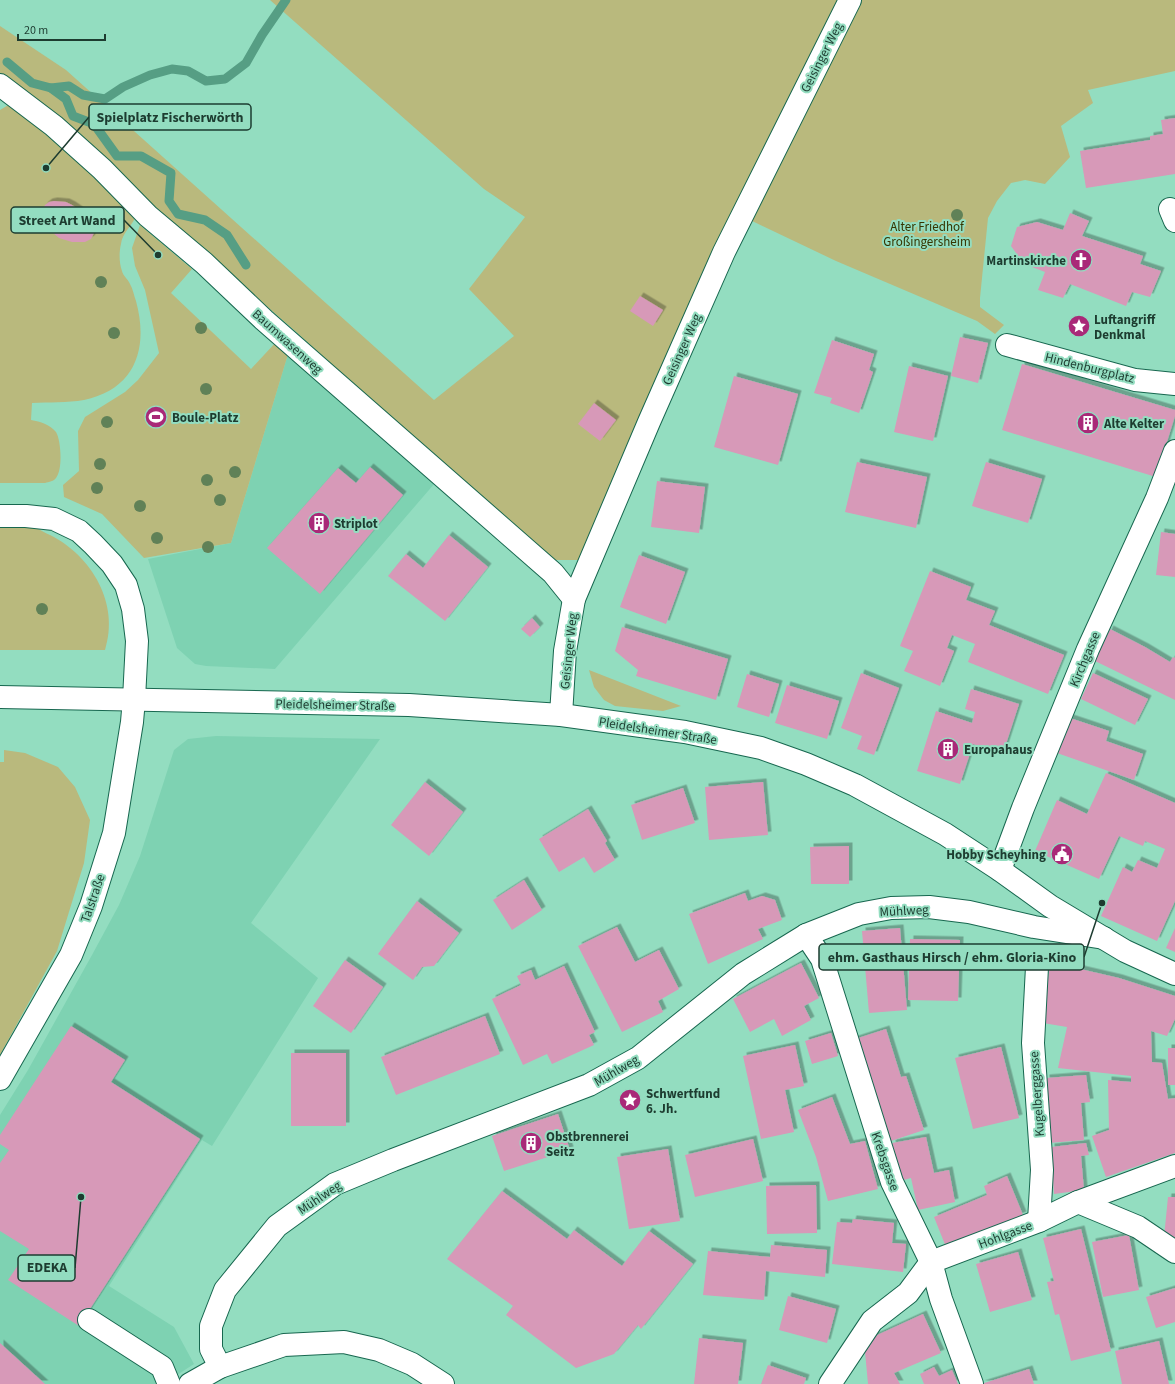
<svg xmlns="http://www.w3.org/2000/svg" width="1175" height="1384" font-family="'Source Sans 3',sans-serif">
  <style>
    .built { fill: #7ed2b2 }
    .green { fill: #b9b97d }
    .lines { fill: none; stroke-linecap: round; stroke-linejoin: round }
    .stream { stroke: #569e84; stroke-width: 9 }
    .building { fill: #d799b8; filter: url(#shadow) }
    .minor-casing { stroke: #17674f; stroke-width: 24 }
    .major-casing { stroke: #17674f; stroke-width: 24 }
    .minor { stroke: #fff; stroke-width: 22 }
    .major { stroke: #fff; stroke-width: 22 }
    .tree { fill: #608157 }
    .labels { text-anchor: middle; stroke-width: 4; stroke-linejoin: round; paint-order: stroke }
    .street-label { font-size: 13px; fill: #1d3c30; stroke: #93ddc0 }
    .park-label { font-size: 13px; fill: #373501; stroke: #93ddc0 }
    .poi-label { font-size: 13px; font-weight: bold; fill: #1d3c30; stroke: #93ddc0; text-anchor: start }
    .leader { fill: none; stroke: #1d3c30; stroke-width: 1.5 }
    .callout-dot { fill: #1d3c30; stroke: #93ddc0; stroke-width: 1.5 }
    .callout { fill: #93ddc0; stroke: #1d3c30; stroke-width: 1.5 }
    .callout-label { font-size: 14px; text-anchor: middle; font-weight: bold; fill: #1d3c30 }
  </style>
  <defs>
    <filter id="shadow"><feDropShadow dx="3.5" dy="-3.5" stdDeviation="0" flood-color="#0004"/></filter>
  </defs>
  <rect width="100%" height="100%" fill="#93ddc0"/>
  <g class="built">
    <path d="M295,331l152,138 -172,200 -69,-3 -11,-2 -18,-16 -29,-89 83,-16z"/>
    <path d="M216,736l164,3 -129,184 67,55 -106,168 -10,-6 -93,146 65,41 20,37 -31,20h-163v-269l28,-45 64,-115 27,-50 21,-49 34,-106 14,-11z"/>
  </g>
  <g class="green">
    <path d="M270,0h905v71l-87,19 5,13 -32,23 9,31 -25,27 -20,-4 -14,3 -14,18 -9,17 -8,80v9l24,18 -9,9 -18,-13 -141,-60 -86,-41 -171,340h-25l-107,-91 -152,-138 -239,-209 -56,-41v-55l66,44 368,330 80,-64 -45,-47 56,-72 -41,-28z"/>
    <path d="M10,104l12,5 115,105c-4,11 -15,19 -16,30 -2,8 -2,19 1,27 1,5 6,8 8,13 3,5 4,12 6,17 13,48 -1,88 -52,99 -17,3 -35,2 -52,3l-1,17c10,2 18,4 25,12 5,8 7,38 0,46 -2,3 -7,4 -11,5h-45v-373z"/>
    <path d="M140,225l52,44 -21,24 80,76 26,-28 12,10 -58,192 -87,15 -42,-44 -38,-17 -1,-12 16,-14 -1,-40 7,-14 40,-25 13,-12 21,-27 -14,-63 -10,-24 -3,-18z"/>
    <path d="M0,524c11,1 24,0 34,3 5,2 11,6 16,8 42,21 70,69 55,115h-105z"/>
    <path d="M589,670l92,36 -18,5 -48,-5 -11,-6 -10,-13z"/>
    <path d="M4,750l21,3 33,14 17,20 15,33 -6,43 -27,88 -57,104v-293h4z"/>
  </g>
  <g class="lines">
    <g class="stream">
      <path d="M7,62l25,21 19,5 18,-2 14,9 22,4 18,-12 27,-12 22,-6 16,2 18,10 19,-2 21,-16 16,-28 24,-35"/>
      <path d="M51,88l15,11 7,17 21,8 23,32h24l30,17 -2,28 9,13 27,6 22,15 19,30"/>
    </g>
  </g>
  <g class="building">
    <path d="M1175,118v56l-89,14 -6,-37 70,-11v-4l13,-2 -2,-14z"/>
    <path d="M54,201l12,1 6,3 16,11 5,7 1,6v4l-3,6 -6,3h-13l-13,-4 -12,-10 -5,-9 -1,-7 4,-7 4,-3z"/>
    <path d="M1070,213l19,8 -7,15 61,20 -3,8 21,7 -11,26 -18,-5 -6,14 -56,-22 -7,14 -25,-8 7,-18 -21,-8 -13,-18 6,-19 20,-5 26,8z"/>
    <path d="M640,296l23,14 -10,16 -23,-15z"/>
    <path d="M960,337l28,6 -10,40 -27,-7z"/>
    <path d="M832,340l42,14 -5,16 4,2 -14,41 -29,-10 2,-5 -18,-5z"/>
    <path d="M1022,364l153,46v6l-19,61 -154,-47z"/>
    <path d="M909,366l39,10 -15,65 -39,-9z"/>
    <path d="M734,376l64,18 -20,71 -64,-18z"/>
    <path d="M594,403l22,17 -16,21 -22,-17z"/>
    <path d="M857,462l70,15 -11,51 -71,-16z"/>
    <path d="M986,462l56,17 -14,44 -56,-17z"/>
    <path d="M370,467l33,28 -83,99 -53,-46 71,-80 18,15z"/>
    <path d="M657,481l48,6 -6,46 -48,-6z"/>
    <path d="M1161,532l14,2v43l-19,-2z"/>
    <path d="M449,535l39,32 -43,54 -57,-45 18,-22 17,14z"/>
    <path d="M639,555l46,17 -19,52 -46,-17z"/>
    <path d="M930,571l41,16 -5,13 29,11 -6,14 75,30 -16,39 -80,-32 7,-18 -23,-9 -5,13 7,3 -14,35 -36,-15 9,-20 -13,-5z"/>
    <path d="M532,618l8,9 -10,10 -9,-8z"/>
    <path d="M622,627l106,32 -12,41 -80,-24 2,-6 -23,-19z"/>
    <path d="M1110,629l35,18 25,15 3,-5 2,1v42l-80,-39z"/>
    <path d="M861,673l38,15 -25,67 -17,-6 5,-13 -21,-8z"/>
    <path d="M1093,673l55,26 -13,26 -54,-26z"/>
    <path d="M747,674l32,10 -10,33 -32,-10z"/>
    <path d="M787,685l52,16 -12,38 -52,-16z"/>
    <path d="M971,689l48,15 -16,49 -30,-9 -13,40 -43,-13 19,-60 36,12 3,-11 -10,-3z"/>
    <path d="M1070,718l39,13 -3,10 37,13 -9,26 -77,-27z"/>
    <path d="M1106,773l69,30v98l-18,40 -56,-25 22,-49 9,5 6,-12 19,8 8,-19 -20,-8 -2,5 -24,-10 -20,43 -64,-28 22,-51 30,14z"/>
    <path d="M425,782l38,30 -34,44 -38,-31z"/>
    <path d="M763,782l5,53 -59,5 -4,-53z"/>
    <path d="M683,788l12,35 -53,17 -11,-35z"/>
    <path d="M588,809l19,32 -2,2 10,17 -21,13 -10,-16 -25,15 -20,-33z"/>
    <path d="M849,846v38h-38l-1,-37z"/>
    <path d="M524,880l18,30 -30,20 -19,-30z"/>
    <path d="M745,893l3,8 14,-5 13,4 7,20 -24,9 5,10 -55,25 -19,-50z"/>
    <path d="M417,901l42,32 -25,33 -12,1 -9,13 -35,-26z"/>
    <path d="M617,927l18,35 24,-12 20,39 -21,12 5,11 -41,20 -44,-86z"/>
    <path d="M900,928l7,82 -38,3 -7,-82z"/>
    <path d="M1175,928v24l-9,-4z"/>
    <path d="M910,939l50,1 -2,61 -50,-1z"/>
    <path d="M345,960l38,27 -32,46 -38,-27z"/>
    <path d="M1050,962l69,16 56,18v23l-8,17 -16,-5 1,31 10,1 6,36 7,-1v55l-69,24 -14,-41 17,-6 -1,-50 23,2v-6l-73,-8 9,-41 -24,-4z"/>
    <path d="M801,963l18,35 -15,8 7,14 -29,16 -8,-17 -24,13 -17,-33z"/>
    <path d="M564,966l31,66 -6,3 5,10 -42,19 -5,-10 -24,11 -31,-66 29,-14 -4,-9 14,-6 4,10z"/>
    <path d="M485,1016l15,38 -104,41 -15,-38z"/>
    <path d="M71,1026l54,34 -14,22 89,57 -121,187 -71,-46 21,-31 -29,-18v-68l9,-13 -9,-6v-9z"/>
    <path d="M886,1029l15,48 5,-1 18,54 -42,14 -33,-103z"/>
    <path d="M831,1033l7,23 -26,8 -7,-23z"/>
    <path d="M795,1045l9,41 -19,4 9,42 -33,7 -18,-83z"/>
    <path d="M1001,1047l18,71 -46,11 -18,-71z"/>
    <rect x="1168" y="1048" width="7" height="37"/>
    <rect x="291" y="1053" width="55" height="73"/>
    <path d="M1086,1075l4,27 -9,1 3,37 -35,3 -3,-65z"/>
    <path d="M832,1097l18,47 15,-3 13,48 -50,12 -12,-44 -18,-47z"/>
    <path d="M558,1114l12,36 -66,21 -12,-35z"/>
    <path d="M926,1137l8,36 15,-3 6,32 -37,8 -7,-32 -11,3 -8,-38z"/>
    <path d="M753,1139l10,42 -68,16 -10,-42z"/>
    <path d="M1086,1143l3,12 -8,1 3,34 -30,4 -3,-47z"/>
    <path d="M668,1149l12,72 -51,8 -12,-72z"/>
    <path d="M1007,1176l16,39 -77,32 -12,-30 53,-22 -3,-9z"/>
    <path d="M816,1185l1,48 -50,1 -1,-48z"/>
    <path d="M502,1191l65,48 7,-9 48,36 27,-35 44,33 -52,65 -3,-4 -24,29 -38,14 -70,-53 7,-9 -66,-47z"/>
    <path d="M1168,1197h7v44l-11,-4z"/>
    <path d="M853,1219l41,4 -2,20 14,1 -3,28 -71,-8 5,-42 15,1z"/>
    <path d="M1081,1229l30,122 -40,10 -12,-47 -4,1 -8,-33 7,-1 -11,-43z"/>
    <path d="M1129,1235l10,55 -36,7 -11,-55z"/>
    <path d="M771,1245l56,5 -2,27 -59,-6 -2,29 -61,-5 5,-44 62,6z"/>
    <path d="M1018,1252l14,48 -42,12 -14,-48z"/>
    <path d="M1175,1288v34l-19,6 -10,-31z"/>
    <path d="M788,1296l48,13 -9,34 -48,-13z"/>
    <path d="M923,1314l18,39 -47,20 6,11h-32l-4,-43z"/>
    <path d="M699,1338l44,5 -5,41h-44z"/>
    <path d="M1159,1341l10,43h-47l-7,-33z"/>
    <path d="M0,1343l45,41h-45z"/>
    <path d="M768,1365l38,13 -2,6h-43z"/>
    <path d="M934,1367l5,9 13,-6 6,14h-34l-4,-10z"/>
    <path d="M1029,1369l5,15h-53z"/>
  </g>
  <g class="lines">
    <g class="minor-casing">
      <g id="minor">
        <path d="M0,85l54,41 48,43 46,47 56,47 60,57 289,253 21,26"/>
        <path d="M1170,209l5,12"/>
        <path d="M1007,345l128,35 40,4"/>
        <path d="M0,516h26l28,3 25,12 14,13 19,20 14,21 7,24 4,32 -3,58 -2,23 -18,111 -23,73 -20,49 -71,124"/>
        <path d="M561,715l4,-64 9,-52 75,-177 75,-170 126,-252"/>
        <path d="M1000,870l23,-62 65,-159 69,-151 18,-47"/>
        <path d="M806,935l16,24 70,223 39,80 10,37 31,85"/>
        <path d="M1037,967l-4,76 9,127 -3,51"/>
        <path d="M1078,1202l60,25 37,25"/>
        <path d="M931,1262l108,-41 39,-19 97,-36"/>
        <path d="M89,1320l73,47 7,17"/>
        <path d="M220,1367l-9,-18v-23l14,-36 52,-64 58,-42 58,-24 196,-75 49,-27 105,-84 63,-39 53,-21 32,-6 38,-1 40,5 65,15 70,11"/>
        <path d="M190,1384l30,-17 64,-22 60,-3 35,8 33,14 31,20"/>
        <path d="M830,1384l42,-63 36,-28 23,-31"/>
      </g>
    </g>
    <g class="major-casing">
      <path id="major" d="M0,697l409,8 152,10 124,17 76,16 45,16 49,21 90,49 55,36 50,36 75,45 50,23"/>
    </g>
    <use href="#minor" class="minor"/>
    <use href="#major" class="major"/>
  </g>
  <g class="tree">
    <circle cx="957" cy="215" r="6"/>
    <circle cx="101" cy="282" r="6"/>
    <circle cx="201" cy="328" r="6"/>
    <circle cx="114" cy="333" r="6"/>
    <circle cx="206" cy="389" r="6"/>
    <circle cx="107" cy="422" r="6"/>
    <circle cx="100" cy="464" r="6"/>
    <circle cx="235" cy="472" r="6"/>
    <circle cx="207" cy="480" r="6"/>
    <circle cx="97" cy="488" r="6"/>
    <circle cx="220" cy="500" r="6"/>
    <circle cx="140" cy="506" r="6"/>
    <circle cx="157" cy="538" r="6"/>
    <circle cx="208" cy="547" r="6"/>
    <circle cx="42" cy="609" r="6"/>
  </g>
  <defs>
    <g id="church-disc" transform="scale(1.15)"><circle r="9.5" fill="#a92978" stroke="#93ddc0"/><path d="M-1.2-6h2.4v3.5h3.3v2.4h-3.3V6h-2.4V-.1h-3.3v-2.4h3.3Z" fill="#fff"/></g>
    <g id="sight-disc" transform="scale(1.15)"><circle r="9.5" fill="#a92978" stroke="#93ddc0"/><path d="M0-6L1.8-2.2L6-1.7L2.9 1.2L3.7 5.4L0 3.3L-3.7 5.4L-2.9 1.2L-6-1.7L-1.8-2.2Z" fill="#fff"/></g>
    <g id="stadium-disc" transform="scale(1.15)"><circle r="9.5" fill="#a92978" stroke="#93ddc0"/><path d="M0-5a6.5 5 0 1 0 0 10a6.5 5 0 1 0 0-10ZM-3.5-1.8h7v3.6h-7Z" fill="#fff"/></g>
    <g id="building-disc" transform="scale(1.15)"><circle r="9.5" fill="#a92978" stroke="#93ddc0"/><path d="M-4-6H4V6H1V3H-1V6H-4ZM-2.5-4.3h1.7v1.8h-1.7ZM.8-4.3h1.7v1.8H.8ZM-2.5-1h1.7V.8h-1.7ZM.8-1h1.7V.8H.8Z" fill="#fff"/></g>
    <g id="civic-disc" transform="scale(1.15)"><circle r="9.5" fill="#a92978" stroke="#93ddc0"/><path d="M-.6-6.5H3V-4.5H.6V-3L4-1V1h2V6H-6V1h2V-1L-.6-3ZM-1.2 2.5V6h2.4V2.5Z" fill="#fff"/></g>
  </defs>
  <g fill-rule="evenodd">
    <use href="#church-disc" x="1081" y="260"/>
    <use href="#sight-disc" x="1079" y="326"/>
    <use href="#stadium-disc" x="156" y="417"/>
    <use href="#building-disc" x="1088" y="423"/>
    <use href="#building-disc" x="319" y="523"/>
    <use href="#building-disc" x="948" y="749"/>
    <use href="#civic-disc" x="1062" y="854"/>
    <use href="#sight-disc" x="630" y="1100"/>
    <use href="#building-disc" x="531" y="1143"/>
  </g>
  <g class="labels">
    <g class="street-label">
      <text transform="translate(821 57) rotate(-63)" y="5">Geisinger Weg</text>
      <text transform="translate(288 341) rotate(42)" y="5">Baumwasenweg</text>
      <text transform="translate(681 349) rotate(-66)" y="5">Geisinger Weg</text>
      <text transform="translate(1090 367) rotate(14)" y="5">Hindenburgplatz</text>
      <text transform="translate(568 651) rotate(-84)" y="5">Geisinger Weg</text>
      <text transform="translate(1084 659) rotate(-67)" y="5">Kirchgasse</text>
      <text transform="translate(335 704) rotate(1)" y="5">Pleidelsheimer Straße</text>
      <text transform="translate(658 730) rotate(9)" y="5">Pleidelsheimer Straße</text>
      <text transform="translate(92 898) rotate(-71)" y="5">Talstraße</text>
      <text transform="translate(904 910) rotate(-3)" y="5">Mühlweg</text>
      <text transform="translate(616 1070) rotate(-30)" y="5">Mühlweg</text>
      <text transform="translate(1036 1094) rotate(-94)" y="5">Kugelberggasse</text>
      <text transform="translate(886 1161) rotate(71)" y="5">Krebsgasse</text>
      <text transform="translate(319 1197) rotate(-34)" y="5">Mühlweg</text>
      <text transform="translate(1005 1234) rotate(-21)" y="5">Hohlgasse</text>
    </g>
    <g class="park-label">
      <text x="927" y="231">Alter Friedhof<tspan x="927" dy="15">Großingersheim</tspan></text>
    </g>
    <g class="poi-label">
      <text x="1066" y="265" text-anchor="end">Martinskirche</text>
      <text x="1094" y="324">Luftangriff<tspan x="1094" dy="15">Denkmal</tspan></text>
      <text x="172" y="422">Boule-Platz</text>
      <text x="1104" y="428">Alte Kelter</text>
      <text x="334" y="528">Striplot</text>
      <text x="964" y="754">Europahaus</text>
      <text x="1046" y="859" text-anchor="end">Hobby Scheyhing</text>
      <text x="646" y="1098">Schwertfund<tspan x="646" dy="15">6. Jh.</tspan></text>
      <text x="546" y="1141">Obstbrennerei<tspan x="546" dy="15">Seitz</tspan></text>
    </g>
  </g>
  <path class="leader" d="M46 168L89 117M158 255L124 220M1102 903L1084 957M81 1197L75 1268"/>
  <g class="callout-dot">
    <circle cx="46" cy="168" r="4"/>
    <circle cx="158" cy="255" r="4"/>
    <circle cx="1102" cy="903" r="4"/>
    <circle cx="81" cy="1197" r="4"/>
  </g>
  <g class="callout">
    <rect x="89" y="104" width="162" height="26" rx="4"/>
    <rect x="11" y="207" width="113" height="26" rx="4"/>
    <rect x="819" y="944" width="265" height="26" rx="4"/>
    <rect x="18" y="1255" width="57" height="26" rx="4"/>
  </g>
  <g class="callout-label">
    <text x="170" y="122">Spielplatz Fischerwörth</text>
    <text x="67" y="225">Street Art Wand</text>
    <text x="952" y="962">ehm. Gasthaus Hirsch / ehm. Gloria-Kino</text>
    <text x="47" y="1272">EDEKA</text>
  </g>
  <path d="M18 34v6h87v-6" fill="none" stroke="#1d3c30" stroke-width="2"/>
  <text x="24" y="34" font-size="12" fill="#1d3c30" stroke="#93ddc0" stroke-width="3" paint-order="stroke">20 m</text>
</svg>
